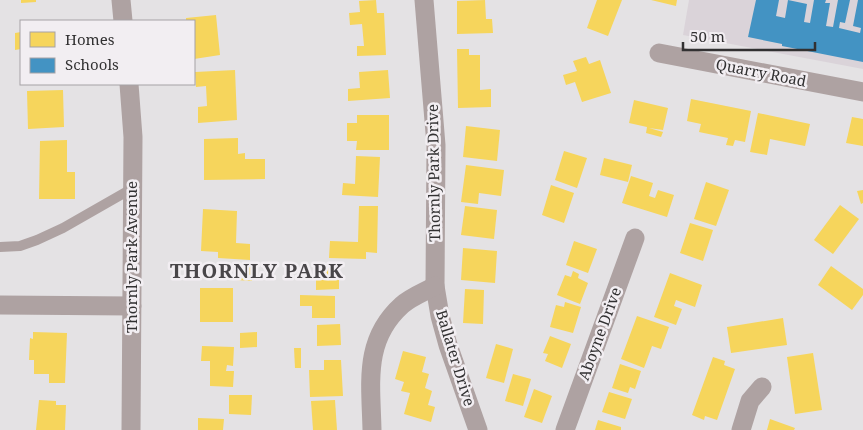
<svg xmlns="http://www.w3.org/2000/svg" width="863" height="430" font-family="'Noto Serif',serif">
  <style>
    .built { fill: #dad3d9 }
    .homes { fill: #f6d55c }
    .schools { fill: #4393c3 }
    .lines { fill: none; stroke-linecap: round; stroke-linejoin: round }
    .service { stroke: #aea2a2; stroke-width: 10 }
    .minor { stroke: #aea2a2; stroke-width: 19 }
    .labels { text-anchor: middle; stroke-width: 5; stroke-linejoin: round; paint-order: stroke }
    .street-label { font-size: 15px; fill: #323132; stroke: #f2eef2 }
    .district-label { font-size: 20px; font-weight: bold; letter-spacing: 1px; fill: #494649; stroke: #f2eef2 }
  </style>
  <rect width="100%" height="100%" fill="#e4e2e4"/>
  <path class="built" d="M689,0h174v69l-180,-34z"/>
  <g class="homes">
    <path d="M21,0h15v2l-15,1z"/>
    <path d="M376,0l1,13h7l2,42 -29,1v-10h7l-2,-22 -12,1 -1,-12 11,-1 -1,-11z"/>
    <path d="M485,0l1,19h6l1,14 -36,1v-33z"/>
    <path d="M597,0h25l-14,36 -21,-8z"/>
    <path d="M651,0h26l-1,6z"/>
    <path d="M216,15l4,40 -26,4v-38h-8v-3z"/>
    <path d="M21,32v17l-6,1v-17z"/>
    <path d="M457,49h12v6h11v35l11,-1v18l-33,1z"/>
    <path d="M586,57l3,7 11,-4 11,33 -29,9 -7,-20 -9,3 -3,-10 14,-4 -4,-10z"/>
    <path d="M235,70l2,50 -39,3v-16l9,-1 -1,-20 -10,1 -1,-15z"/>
    <path d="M388,70l2,28 -42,3v-12l12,-1 -1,-16z"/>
    <path d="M63,90l1,37 -36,2 -1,-38z"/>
    <path d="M691,99l60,12 -6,31 -10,-2 -2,6 -7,-1 2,-7 -29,-6 2,-8 -14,-3z"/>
    <path d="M634,100l34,8 -5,22 -14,-2 14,4 -2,5 -15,-4 1,-6 -18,-4z"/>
    <path d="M758,113l52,11 -5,22 -35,-7 -3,16 -17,-3z"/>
    <path d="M357,115h32v35h-33l1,-9h-10v-18h10z"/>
    <path d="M852,117l11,2v27l-17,-3z"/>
    <path d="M466,126l34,4 -3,31 -34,-4z"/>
    <path d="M238,138v16l7,-1v6h20v20l-61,1v-41z"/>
    <path d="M67,140v32h8v27h-36l1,-58z"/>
    <path d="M564,151l23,7 -10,30 -22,-8z"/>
    <path d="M356,156l24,1 -2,40 -36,-2 1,-12 12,1z"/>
    <path d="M604,158l28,7 -4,17 -28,-7z"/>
    <path d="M466,165l38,5 -3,26 -22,-3 -1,11 -17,-2z"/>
    <path d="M631,176l22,7 -4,13 6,2 3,-8 16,5 -7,22 -45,-14z"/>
    <path d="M706,182l23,8 -13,36 -22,-7z"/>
    <path d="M551,185l23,8 -10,30 -22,-8z"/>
    <path d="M863,190v13l-2,1 -4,-13z"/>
    <path d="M840,205l19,14 -26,35 -19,-14z"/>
    <path d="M359,206h19l-1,47 -11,-1v7l-37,-1 1,-17 28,1z"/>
    <path d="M465,206l32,4 -3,29 -33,-4z"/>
    <path d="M203,209l34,2 -1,32 14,1v16l-32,-2v-6l-17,-1z"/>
    <path d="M690,223l23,7 -10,31 -23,-8z"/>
    <path d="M574,241l23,8 -9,24 -22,-8z"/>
    <path d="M463,248l34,3 -2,32 -34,-3z"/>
    <path d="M237,263l16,1 -1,17 -16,-1z"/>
    <path d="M831,266l32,23v6l-11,15 -34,-25z"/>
    <path d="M316,268h23v21l-23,1z"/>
    <path d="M573,271l6,3 -1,4 10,5 -8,21 -23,-9 8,-20 6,2z"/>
    <path d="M670,273l32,12 -7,22 -19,-7 -2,6 8,3 -6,16 -22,-8z"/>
    <rect x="200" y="288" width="33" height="34"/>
    <path d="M465,289l19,1 -1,34 -20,-1z"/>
    <path d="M300,295l35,1v22h-23v-12h-12z"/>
    <path d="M565,302l16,5 -8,26 -23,-6 6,-22 8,2z"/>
    <path d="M637,316l32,11 -8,22 -9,-3 -8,22 -23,-9z"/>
    <path d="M783,318l4,27 -56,8 -4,-26z"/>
    <path d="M340,324l1,21 -24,1v-21z"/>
    <path d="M33,332l34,1 -2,50h-16v-9h-15v-14h-5l1,-22 3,1z"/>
    <path d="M257,332v15l-17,1v-15z"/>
    <path d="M550,336l21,8 -9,24 -17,-7 3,-7 -5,-1z"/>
    <path d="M496,344l17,5 -9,34 -18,-5z"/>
    <path d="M202,346l32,1 -1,19 -6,-1 -1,6h8l-1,16 -23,-1v-25h-9z"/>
    <path d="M294,348h7v20h-6z"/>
    <path d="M403,351l23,6 -4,15 7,2 -4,14 7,3 -4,14 7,2 -4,15 -27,-8 6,-21 -9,-2 3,-9 -9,-3z"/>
    <path d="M813,353l9,57 -27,4 -8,-57z"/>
    <path d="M713,357l12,4 -1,4 11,4 -18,51 -12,-4 -1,4 -12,-5z"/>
    <path d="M324,360h17l2,36 -33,1 -1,-27h15z"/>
    <path d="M620,364l21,7 -6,18 -5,-2 -2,6 -16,-5z"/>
    <path d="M513,374l18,5 -8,27 -18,-5z"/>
    <path d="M534,389l18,7 -10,27 -18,-6z"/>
    <path d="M609,392l23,7 -7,20 -23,-7z"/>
    <path d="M229,395h23l-1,20 -22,-1z"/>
    <path d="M39,400l17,1v4h10l-1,25h-29z"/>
    <path d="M335,400l2,30h-24l-2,-29z"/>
    <path d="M198,418l26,1 -1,11h-25z"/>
    <path d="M770,419l25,9 -1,2h-27z"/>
    <path d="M598,420l23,7v3h-26z"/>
  </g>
  <path class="schools" d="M756,0h23l-3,16 9,2 3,-18 19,4 -3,18 6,1 4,-23h12l-1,3h5l-4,23 7,1 5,-27h12l-5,23 -5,-1 -1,6 21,5 1,-5 -8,-2 5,-26h5v62l-81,-16v-2l-34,-7z"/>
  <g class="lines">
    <path class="service" d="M0,247l20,-1 17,-6 26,-12 70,-40"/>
    <g class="minor">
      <path d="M121,0l2,21"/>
      <path d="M424,0l12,145 -1,141 5,30 8,29 30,85"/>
      <path d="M659,53l204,39"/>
      <path d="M129,84l4,53 -2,293"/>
      <path d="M0,305l132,1"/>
      <path d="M372,430c-1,-47 -9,-90 30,-125 9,-8 22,-13 33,-19"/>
      <path d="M565,430l70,-192"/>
      <path d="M741,430l9,-29 12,-14"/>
    </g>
  </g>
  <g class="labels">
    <g class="street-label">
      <text transform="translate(761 73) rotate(11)" y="5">Quarry Road</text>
      <text transform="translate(434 173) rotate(-91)" y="5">Thornly Park Drive</text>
      <text transform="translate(132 257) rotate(-90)" y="5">Thornly Park Avenue</text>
      <text transform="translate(600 334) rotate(-70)" y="5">Aboyne Drive</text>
      <text transform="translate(455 358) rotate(73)" y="5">Ballater Drive</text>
    </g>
    <g class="district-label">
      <text x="257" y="278">THORNLY PARK</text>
    </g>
  </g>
  <rect x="20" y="20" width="175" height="65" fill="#f2eef2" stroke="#a5a2a5"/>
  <rect x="30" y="32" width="25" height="15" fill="#f6d55c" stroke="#a5a2a5"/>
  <text x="65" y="45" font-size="15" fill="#323132">Homes</text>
  <rect x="30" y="58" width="25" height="15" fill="#4393c3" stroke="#a5a2a5"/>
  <text x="65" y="70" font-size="15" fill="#323132">Schools</text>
  <path d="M683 42v8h132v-8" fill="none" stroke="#323132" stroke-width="2.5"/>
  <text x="690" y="42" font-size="15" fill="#323132" stroke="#f2eef2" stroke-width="4" paint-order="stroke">50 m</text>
</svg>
